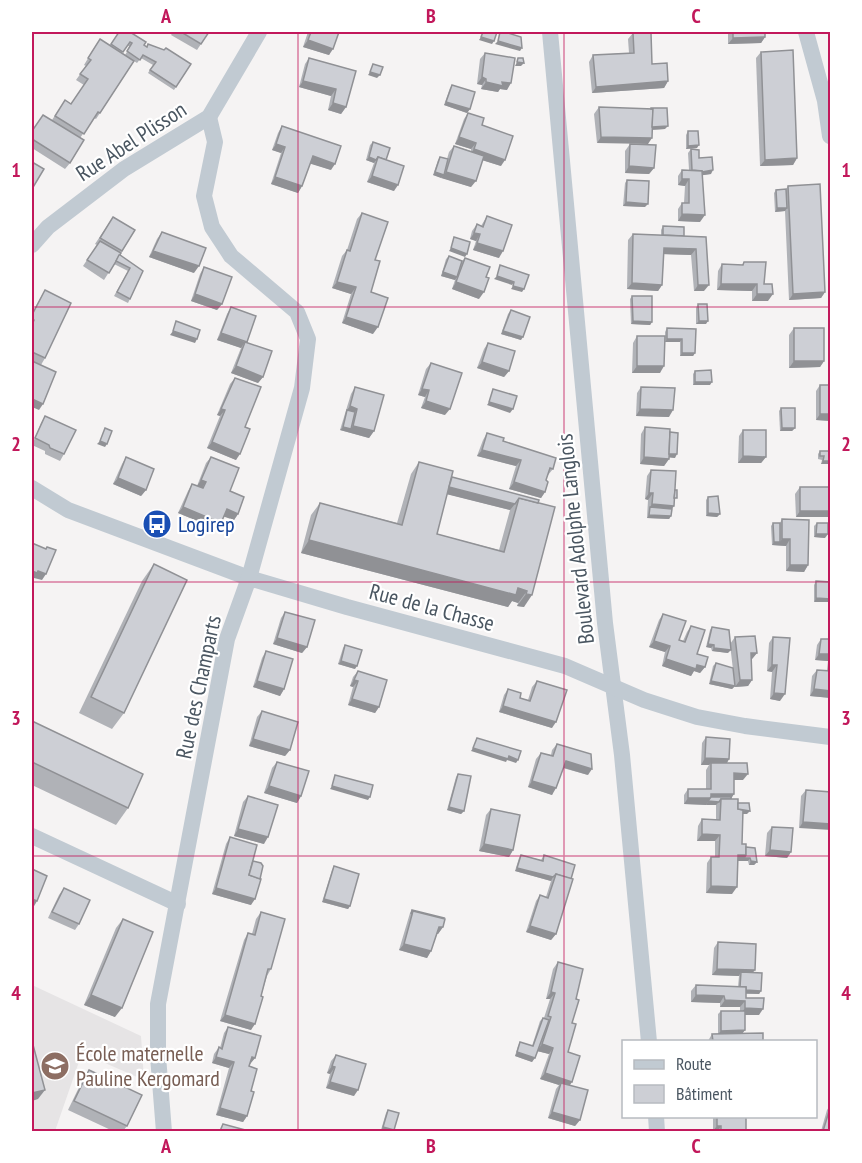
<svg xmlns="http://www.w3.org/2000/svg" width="862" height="1163" font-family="'PT Sans Narrow',sans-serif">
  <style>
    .education { fill: #e6e4e5 }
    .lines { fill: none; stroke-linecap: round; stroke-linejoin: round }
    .minor { stroke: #c1cad2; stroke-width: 16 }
    .wall { fill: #b0b2b7; fill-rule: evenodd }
    .shaded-wall { fill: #909195 }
    .building { fill: #cdcfd5; stroke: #909195; stroke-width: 1.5 }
    .grid { fill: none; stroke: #c2185b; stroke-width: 1.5; stroke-opacity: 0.55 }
    .labels { text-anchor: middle; stroke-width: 4.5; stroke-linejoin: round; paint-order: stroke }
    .street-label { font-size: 22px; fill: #4a5661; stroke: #fff }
    .transit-label { font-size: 22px; fill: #164399; stroke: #fff; text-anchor: start }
    .education-label { font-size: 22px; fill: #785e54; stroke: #fff; text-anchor: start }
    .neatline { fill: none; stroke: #c2185b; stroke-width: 2 }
    .grid-label { font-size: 20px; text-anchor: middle; font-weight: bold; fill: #c2185b }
  </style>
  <rect width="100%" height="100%" fill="#f5f3f3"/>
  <path class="education" d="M32,985l109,51 3,44 -62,-27 -27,78h-23z"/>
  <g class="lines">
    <g class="minor">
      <path d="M550,32l55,591 17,132 27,287"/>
      <path d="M806,32l19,69 5,35"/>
      <path d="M32,245l16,-18 76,-58 85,-52 50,-85"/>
      <path d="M32,488l36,22 181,68 98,29 218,59 79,34 53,17 48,9 85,11"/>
      <path d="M32,836l146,68"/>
      <path d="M656,1116l1,16"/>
      <path d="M164,1132l-6,-76v-52l69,-365 22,-61 53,-190 6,-49 -11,-27 -66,-56 -19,-29 -8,-31 11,-54 -6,-25"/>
    </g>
  </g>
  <g class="wall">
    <path d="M119,32l28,15 44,17 -17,26 -26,-17 5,-8 -12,-7 -4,5 -3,-2 -34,52 -4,6 -2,-1 -14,20 -10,25 -5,6 -33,-21v-17l20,-11 13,-20 6,4 13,-19 -8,-5 10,-14 -2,-1 12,-20h14zM127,45l3,2 -5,8 -3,-2z"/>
    <path d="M173,32h36l-12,18 -26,-15z"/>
    <path d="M308,32h31l-10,23 -26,-8z"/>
    <path d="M728,32h37v5l-4,6 -33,1z"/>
    <path d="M633,33l19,31 16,17 -4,7 -72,5 -3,-31 4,-7 36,-2 -1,-14z"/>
    <path d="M761,52l36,106 -4,7 -33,1 -4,-108z"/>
    <path d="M485,53l22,37 -7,-1 -2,3 -17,-3 1,-4 -5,-1 3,-25z"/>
    <path d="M309,58l47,13 -10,36 -5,7 -13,-4 3,-14 -32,-9 6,-23z"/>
    <path d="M452,85l18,24 -3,4 -23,-8 6,-17z"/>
    <path d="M599,107l66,22 -13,1 -55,13 -3,-29z"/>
    <path d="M468,113l14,12 19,41 -19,-6 -11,27 -38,-12 5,-15 2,-3 7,2 2,-7 5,-6 17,5v-2l-16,-5 9,-25z"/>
    <path d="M282,126l49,44 -21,-7 -8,23 -4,7 -27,-9 10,-31 -9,-3 6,-17z"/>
    <path d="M688,131l9,17 -11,1v-14z"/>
    <path d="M373,142l21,49 -27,-9 7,-19 -8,-3 4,-15z"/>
    <path d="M630,144l24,24 -5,6 -24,-1v-22z"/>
    <path d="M691,149l8,9 12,16 -8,1 -3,47 -22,-1v-12l4,-6h2l1,-17 -7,-1v-9l4,-6h7l-1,-17z"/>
    <path d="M627,180l18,27 -22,-1 2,-23z"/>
    <path d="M788,186l37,106 -4,6 -32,2 -4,-89 -10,1 -1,-19 2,-3 10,-1z"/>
    <path d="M362,213l13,47 -4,32 2,42 -31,-11 9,-29 -19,-6 10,-32 5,-6 10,-31z"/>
    <path d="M487,216l12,42 -26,-8 3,-9 -6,-2 2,-8 5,-7 4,2z"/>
    <path d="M113,217l22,13 -15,25 23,16 -15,32 -14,-7 14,-25 -14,-7 -10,16 -21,-14 14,-21 -2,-1z"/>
    <path d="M663,226l21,10 22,1 -2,54h-10l-3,-36 -27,-1 -2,31 -4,6 -31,-2 1,-49 5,-6 28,1v-5z"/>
    <path d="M162,232l32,41 -45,-16 8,-18z"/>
    <path d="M449,256l13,5 3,-3 14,41 -27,-10 3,-9 -14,-4 5,-17z"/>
    <path d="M744,262l20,22 4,17h-16v-10l-35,-1 1,-19 4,-7 20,1z"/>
    <path d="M204,267l18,37 -5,6 -26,-9 9,-27z"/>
    <path d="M45,290v68l-4,7 -9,-4v-48z"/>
    <path d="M632,296l20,26 -2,3 -19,-1 -1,-25z"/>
    <path d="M698,304l8,20h-10v-16z"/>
    <path d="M231,307l32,70 -5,6 -27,-10 10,-25 -24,-8 10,-26z"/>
    <path d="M511,310l10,30 -20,-6 7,-20z"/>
    <path d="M667,328l29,1 -1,24 -2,3h-13v-14h-15l-5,31h-28l1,-30 4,-7h28v-4z"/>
    <path d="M794,328l30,33 -4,6 -31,1v-33z"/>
    <path d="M488,343l21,28 -5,6 -27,-9 7,-19z"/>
    <path d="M431,363l14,52 -24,-7 4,-11 -7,-2 8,-26z"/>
    <path d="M695,371l15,14h-17v-11z"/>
    <path d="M235,378l10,49 -9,33 -29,-12 13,-32 -3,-1 13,-31z"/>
    <path d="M820,385h11v36l-15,-1v-29z"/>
    <path d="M355,387l19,44 -5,7 -29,-8 11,-36z"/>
    <path d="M641,387l28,30 -33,-1 1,-23z"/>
    <path d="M781,408l14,20 -3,3h-12l-1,-20z"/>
    <path d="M45,416l19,38 -4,7 -15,-7v-3l-13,-6 9,-22z"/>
    <path d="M645,427l25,5 5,26 -6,-1v2l-5,7 -24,-2 1,-30z"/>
    <path d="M743,430l23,27 -5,6h-23l1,-27z"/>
    <path d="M487,433l16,8 50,28 -5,6h-1l-1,5 -1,12 -4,6 -32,-9 7,-23 -39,-10 6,-16z"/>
    <path d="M820,451h11v30l-1,-17h-9l1,-4 -4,-1v-5z"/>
    <path d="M126,457l20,33 -5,6 -28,-12 9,-20z"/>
    <path d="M211,457l19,34 8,23 -4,6 -10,-4 -3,7 -4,6 -39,-16 10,-22 4,-7 5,2 9,-23z"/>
    <path d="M419,462l33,15 87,23 -15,107 -7,-1 1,-3 -6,-2 -4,6 -207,-54 10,-38 9,-12 77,20 14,-49zM447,494l63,16 -11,40 -62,-16z"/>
    <path d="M651,470l23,31v5l-2,3 -1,7 -2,3 -22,-1 1,-18 -3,-1 2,-23z"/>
    <path d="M800,487l31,30h-35l-1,-23z"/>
    <path d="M708,497l12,17 -3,3 -11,-1v-16z"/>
    <path d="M782,519l26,46 -4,7 -18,-1v-25l-14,-1 -1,-19 2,-3h7z"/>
    <path d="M817,523l8,15 -11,-1v-11z"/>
    <path d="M154,564l-30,149 -12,16 -33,-16 63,-132z"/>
    <path d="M816,581l15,1 -17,20v-17z"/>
    <path d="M285,612l22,35 -5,6 -29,-9 8,-26z"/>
    <path d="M663,614l16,26 4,1 4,-9 4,-6 6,28 8,13 -5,6 -6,-2 -3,5 -29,-10 3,-14 -16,-5 10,-27z"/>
    <path d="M831,622v76l-21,-2 2,-20 5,-6h10l1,-9 -13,-1 2,-15 4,-6h8l1,-15z"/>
    <path d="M712,627l16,26 -16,-2 -1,-3 -5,-1 4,-17z"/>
    <path d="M735,637l22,16 -5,6h-1l1,21 -4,6 -13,1 -5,-43z"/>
    <path d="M773,637l7,64 -10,-2 2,-27 -5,-1 2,-28z"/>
    <path d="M345,645l10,24 -17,-5 5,-16z"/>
    <path d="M266,651l18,38 -4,7 -27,-9 9,-29z"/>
    <path d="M716,663l19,23 -3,3 -23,-5 4,-18z"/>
    <path d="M358,671l21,36 -4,6 -27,-8 5,-18 -3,-1 3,-9z"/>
    <path d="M537,681l15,47 -53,-16 5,-17 4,-6 12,9 8,2 4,-13z"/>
    <path d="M262,711l28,39 -5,6 -36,-10 8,-29z"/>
    <path d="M32,721l96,87 -12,17 -84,-40z"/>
    <path d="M706,737l23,22 -2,4 16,17h-9v14l-3,5 7,4 9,11h-4l-1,30 4,3 11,15 -3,3h-5l-1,-4h-10l-6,33 -26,-1 1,-30 4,-6h4v-16h-18l1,-15 4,-7 14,1v-15l-32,-1v-9l4,-6h18v-19l3,-5h-8l1,-22z"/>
    <path d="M557,744l31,31 -25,-7 -11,27 -24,-8 8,-28 5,-6 10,2 1,-5z"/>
    <path d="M277,762l24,34 -4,7 -33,-10 8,-25z"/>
    <path d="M458,774l6,37 -3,3 -14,-4 9,-33z"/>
    <path d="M806,790l25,2 -32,36 2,-32z"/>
    <path d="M248,796l16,48 -30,-8 9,-34z"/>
    <path d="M491,809l22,41 -4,7 -30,-6 7,-36z"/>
    <path d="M772,827l19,25 -4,6 -22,-2 2,-23z"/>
    <path d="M230,837l21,68 -39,-11 14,-50z"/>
    <path d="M521,855l20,5 3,-5 31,10 -19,69 -5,6 -25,-8 10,-31 4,-6 6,2 5,-16 -36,-10 4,-13z"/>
    <path d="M334,866l16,40 -2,3 -26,-7 10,-32z"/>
    <path d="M64,888l15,36 -4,6 -27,-12 11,-23z"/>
    <path d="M412,910l31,17 -5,7h-1l-6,17 -4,7 -28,-8 11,-37z"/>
    <path d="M261,912l10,57 -4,7 -16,54 -31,-9 24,-81 4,-7 4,1 4,-15z"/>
    <path d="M123,919l-8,98 -31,-12 32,-77z"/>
    <path d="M718,942l35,31 8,18 -2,3h-13v4l13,17h-14v15l-3,3 21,8h-55l4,-7h6v-20l3,-3h19v-4h-20v-4l-29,-1v-11l5,-6 42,2 1,-11 -27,-1 2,-27z"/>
    <path d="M558,962l18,37 -8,53 2,33 10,35 -5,6 -27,-8 8,-29 3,-4 -19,-6 9,-25 -12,-3 -5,11 -17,-6 3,-10 2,-4 12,4 8,-25 3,-3h1l6,-19h-4l7,-30z"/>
    <path d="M228,1027l27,31 -5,6 -1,2 2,25 -4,25 -4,6 -27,-7 13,-47 -17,-5 2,-9 5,-7 1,1 4,-15z"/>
    <path d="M336,1055l18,41 -28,-8 4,-14 -3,-1 4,-12z"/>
    <path d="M89,1070l38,56 -4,5h-10l-45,-21 15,-31z"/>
    <path d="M831,1104v27h-10l6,-21z"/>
    <path d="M388,1110l11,3 -18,17 5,-17z"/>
    <rect x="713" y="1116" width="33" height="15"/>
  </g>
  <g class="shaded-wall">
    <path d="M481,37l13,4 -2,3 -13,-4z"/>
    <path d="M765,37l-4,6 -33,1 5,-6z"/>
    <path d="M308,40l25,9 -4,6 -26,-8z"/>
    <path d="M498,41l24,7 -2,3 -25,-7z"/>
    <path d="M517,62l7,1 -3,3h-6z"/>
    <path d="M370,72l10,3 -3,3 -9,-3z"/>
    <path d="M482,77l4,2 -4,6 -5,-1z"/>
    <path d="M303,81l33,8 -5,7 -32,-9z"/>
    <path d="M668,81l-4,7 -72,5 4,-6z"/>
    <path d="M486,82l25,1 -4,7 -7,-1 -2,3 -17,-3z"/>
    <path d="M446,102l24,7 -3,4 -23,-8z"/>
    <path d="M333,103l13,4 -5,7 -13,-4z"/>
    <path d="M668,126l-3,3 -17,1 2,-3z"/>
    <path d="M459,137l17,6 -5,6 -16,-5z"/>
    <path d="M601,137l51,1 -4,6 -51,-1z"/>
    <path d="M276,144l9,3 -4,6 -9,-3z"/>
    <path d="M699,145l-2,3 -11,1 2,-3z"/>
    <path d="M474,149l31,11 -4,6 -32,-10z"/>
    <path d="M313,156l22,8 -4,6 -23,-7z"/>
    <path d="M369,157l7,3 -2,3 -8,-3z"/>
    <path d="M797,158l-4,7 -33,1 5,-6z"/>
    <path d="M629,166l25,2 -5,6 -24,-1z"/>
    <path d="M713,170l-2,4 -21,3 2,-3z"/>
    <path d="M435,172l9,3 -3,3 -8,-3z"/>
    <path d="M446,172l30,9 -5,6 -30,-9z"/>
    <path d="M372,176l26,9 -4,6 -27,-9z"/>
    <path d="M275,177l27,9 -4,7 -27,-9z"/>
    <path d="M682,179h7l-4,7 -7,-1z"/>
    <path d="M626,202l22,2 -3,3 -22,-1z"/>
    <path d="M777,208h10l-2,3 -10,1z"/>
    <path d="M682,214l23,1 -5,7 -22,-1z"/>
    <path d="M474,233l6,1 -4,7 -6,-2z"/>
    <path d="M477,243l26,8 -4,7 -26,-8z"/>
    <path d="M451,248l16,6 -2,3 -16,-6z"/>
    <path d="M664,248l32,1 -5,6 -31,-1z"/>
    <path d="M153,251l46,15 -5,7 -45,-16z"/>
    <path d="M443,272l14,5 -2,3 -14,-4z"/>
    <path d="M497,276l17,6 -2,3 -18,-6z"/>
    <path d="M337,282l19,5 -5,7 -19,-6z"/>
    <path d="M456,282l28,10 -5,7 -27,-10z"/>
    <path d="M632,283l30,2 -4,6 -31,-2z"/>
    <path d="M721,284h36l-5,7 -35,-1z"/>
    <path d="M698,285h11l-5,6h-10z"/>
    <path d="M513,286l11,3 -2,3 -11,-3z"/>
    <path d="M825,292l-4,6 -32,2 4,-6z"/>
    <path d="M195,294l27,10 -5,6 -26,-9z"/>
    <path d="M757,294h16l-5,7h-16z"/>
    <path d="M346,317l32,10 -5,7 -31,-11z"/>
    <path d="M633,321l19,1 -2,3 -19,-1z"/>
    <path d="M699,321h9l-2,3h-10z"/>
    <path d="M173,331l24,8 -2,4 -25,-8z"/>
    <path d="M503,331l20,6 -2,3 -20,-6z"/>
    <path d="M221,333l24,9 -4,6 -24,-8z"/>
    <path d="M667,339h15l-2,3h-15z"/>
    <path d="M682,353h13l-2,3h-13z"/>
    <path d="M794,361h30l-4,6 -31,1z"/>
    <path d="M482,362l27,9 -5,6 -27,-9z"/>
    <path d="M236,366l27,11 -5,6 -27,-10z"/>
    <path d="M637,366h27l-4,7h-28z"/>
    <path d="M695,382h17l-2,3h-17z"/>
    <path d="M422,389l7,1 -4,7 -7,-2z"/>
    <path d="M32,399l11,5 -4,6 -7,-3z"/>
    <path d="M426,401l24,8 -5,6 -24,-7z"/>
    <path d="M489,402l24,7 -3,4 -23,-8z"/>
    <path d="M350,406l7,3 -4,6 -6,-5z"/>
    <path d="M221,409l4,1 -5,6 -3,-1z"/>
    <path d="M640,409l33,1 -4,7 -33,-1z"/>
    <path d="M820,414h11v7l-15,-1z"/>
    <path d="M353,426l21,5 -5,7 -29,-8 3,-3 8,2z"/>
    <path d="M782,428h13l-3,3h-12z"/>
    <path d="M100,441l7,3 -2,3 -8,-3z"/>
    <path d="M212,442l28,12 -4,6 -29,-12z"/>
    <path d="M482,450l39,10 -5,6 -39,-10z"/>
    <path d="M667,454h10l-2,4 -10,-1z"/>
    <path d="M743,456l23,1 -5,6h-23z"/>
    <path d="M644,457l25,2 -5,7 -24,-2z"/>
    <path d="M823,461h8v3h-10z"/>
    <path d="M118,478l28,12 -5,6 -28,-12z"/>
    <path d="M201,480l5,2 -4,6 -5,-2z"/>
    <path d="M514,482l31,10 -4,6 -32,-9z"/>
    <path d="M447,486l68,18 -5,6 -68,-17z"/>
    <path d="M649,493h4l-5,7 -3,-1z"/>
    <path d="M652,504l22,2 -5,6 -19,-5z"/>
    <path d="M183,507l38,16 -4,6 -39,-16z"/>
    <path d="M227,509l11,5 -4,6 -12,-4z"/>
    <path d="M800,511h31v6h-35z"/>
    <path d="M708,513l12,1 -3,3 -11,-1z"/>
    <path d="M649,515l22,1 -2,3 -22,-1z"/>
    <path d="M816,534h12l-3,4 -11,-1z"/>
    <path d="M782,539h8l-4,7 -14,-1 2,-3h6z"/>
    <path d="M309,540l209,48 9,3 -9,12 -6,-2 -4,6 -207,-54z"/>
    <path d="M790,565h18l-4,7 -18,-1z"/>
    <path d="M32,571h6l8,3 -4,6 -8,-2 -1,1h-1z"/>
    <path d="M526,594l6,1 -8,12 -7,-1z"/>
    <path d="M816,598l15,1v3h-17z"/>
    <path d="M277,638l30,9 -5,6 -29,-9z"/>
    <path d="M654,641l16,5 -5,6 -16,-5z"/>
    <path d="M708,644l6,1 -3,3 -5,-1z"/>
    <path d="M714,648l17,2 -3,3 -16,-2z"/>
    <path d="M751,653h6l-5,6 -6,1z"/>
    <path d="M819,654h12v4l-3,3 -13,-1z"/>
    <path d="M666,659l31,6 8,2 -5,6 -6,-2 -3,5 -29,-10z"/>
    <path d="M341,661l16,5 -2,3 -17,-5z"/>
    <path d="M772,665h5l-5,7 -5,-1z"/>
    <path d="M354,680l4,1 -5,6 -3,-1z"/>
    <path d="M740,680h12l-4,6 -13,1z"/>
    <path d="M257,681l27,8 -4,7 -27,-9z"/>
    <path d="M711,681l24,5 -3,3 -23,-5z"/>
    <path d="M814,689l17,2v7l-21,-2z"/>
    <path d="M774,693l11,1 -5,7 -10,-2z"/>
    <path d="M352,699l27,8 -4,6 -27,-8z"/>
    <path d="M503,706l53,16 -4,6 -53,-16z"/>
    <path d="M253,739l37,11 -5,6 -36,-10z"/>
    <path d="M473,748l36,8 9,4 -2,3 -9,-3 -1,2 -35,-11z"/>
    <path d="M705,758l24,1 -4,7 -14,-3 -2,2h-8z"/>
    <path d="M566,761l26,8 -4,6 -27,-8z"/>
    <path d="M734,773l14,1 -5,6h-14z"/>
    <path d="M532,781l24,7 -4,7 -24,-8z"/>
    <path d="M269,786l32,10 -4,7 -33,-10z"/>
    <path d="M332,786l38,11 -2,3 -38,-11z"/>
    <path d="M711,794h23l-5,7 -8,-2 -12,1 -3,5 -22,-1 4,-6z"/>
    <path d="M708,801l11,1 -3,3h-10z"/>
    <path d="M449,807l15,4 -3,3 -14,-4z"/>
    <path d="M736,811h14l-3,3h-14z"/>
    <path d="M803,822l28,2v6l-32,-2z"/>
    <path d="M238,829l30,8 -4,7 -30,-8z"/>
    <path d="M702,834l18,1 -5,6h-18z"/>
    <path d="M484,844l29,6 -4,7 -30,-6z"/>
    <path d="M770,850l21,2 -4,6 -22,-2z"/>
    <path d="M738,855h8l4,3 -2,3h-14z"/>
    <path d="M751,861l6,1 -3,3h-5z"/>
    <path d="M517,868l36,9 -2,4 -36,-10z"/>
    <path d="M711,886l26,1 -5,7 -26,-1z"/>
    <path d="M216,888l39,11 -4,6 -39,-11z"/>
    <path d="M32,899l5,2 -4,7 -1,-1z"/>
    <path d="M324,899l26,7 -2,3 -26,-7z"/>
    <path d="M530,926l26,8 -5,6 -25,-8z"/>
    <path d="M439,927h4l-5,7 -4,-1z"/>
    <path d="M404,944l27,7 -4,7 -28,-8z"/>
    <path d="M717,969l38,1 -5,6 -9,-4 -2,4 -27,-1z"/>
    <path d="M740,990l21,1 -2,3 -21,-1z"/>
    <path d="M551,992l4,1 -5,6h-4z"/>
    <path d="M91,995l31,13 -7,9 -31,-12z"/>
    <path d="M696,995l28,1 -4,7 -29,-1z"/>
    <path d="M725,1000l20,1 -5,6h-20z"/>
    <path d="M745,1008l18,1 -4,6h-19z"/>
    <path d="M225,1015l30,9 -4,6 -31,-9z"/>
    <path d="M745,1030l-3,4h-24l3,-3z"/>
    <path d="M542,1044l11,4 -4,6 -12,-3z"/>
    <path d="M517,1052l18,6 -3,4 -17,-6z"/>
    <path d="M216,1057l18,5 -5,6 -17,-5z"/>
    <path d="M252,1057l3,1 -5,6 -3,-1z"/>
    <path d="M332,1066l3,1 -5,7 -3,-1z"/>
    <path d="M545,1073l27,9 -4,6 -7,-5 -2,2 -19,-6z"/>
    <path d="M330,1082l28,8 -4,6 -28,-8z"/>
    <path d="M45,1090l-7,9 -6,2v-8z"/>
    <path d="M220,1108l27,8 -4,6 -27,-7z"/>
    <path d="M552,1112l28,8 -5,6 -27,-8z"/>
    <path d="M717,1126h4l-3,5h-5z"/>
    <path d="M383,1127l11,3 -1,1h-9l-3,-1z"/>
  </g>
  <g class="building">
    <path d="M119,32h11l16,10 -2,3 3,2 1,-3 16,6 2,-2 25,16 -15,23 -26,-17 6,-8 -13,-7 -3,5 -13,-9 5,-8 -2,-1 -7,10 -12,-8z"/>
    <path d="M181,32h28l-8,12z"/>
    <path d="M311,32h28l-6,17 -25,-9z"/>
    <path d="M483,32h14l-3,9 -13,-4z"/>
    <path d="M500,32h5l16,5 1,11 -24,-7z"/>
    <path d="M733,32h32v5l-32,1z"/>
    <path d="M633,33h18l1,31 15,-1 1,18 -72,6 -3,-32 41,-2z"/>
    <path d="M100,39l34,22 -34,52 -2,-1 -14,22 -29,-18 10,-16 6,4 17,-25 -8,-5 11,-14 -3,-2z"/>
    <path d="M793,50l4,108 -32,2 -4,-108z"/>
    <path d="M485,53l30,5 -4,25 -9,-1 1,4 -17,-4v-3l-4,-2z"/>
    <path d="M309,58l47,13 -10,36 -13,-4 3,-14 -33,-8z"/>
    <path d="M518,58h5l1,5 -7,-1z"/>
    <path d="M373,64l10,3 -3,8 -10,-3z"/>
    <path d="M452,85l23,7 -5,17 -24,-7z"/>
    <path d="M599,107l54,2 -1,29 -51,-1z"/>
    <path d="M651,108h16l1,18 -16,1 1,-18h-2z"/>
    <path d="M468,113l16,5 -2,7 31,11 -8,24 -31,-11 2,-6 -17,-6z"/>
    <path d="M43,115l41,25 -14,23 -38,-24v-8z"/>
    <path d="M282,126l59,20 -6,18 -22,-8 -11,30 -27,-9 10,-30 -9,-3z"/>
    <path d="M688,131h10l1,14 -11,1z"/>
    <path d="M373,142l17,6 -4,12 -8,-3 -2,3 -7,-3z"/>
    <path d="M630,144l26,1 -2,23 -25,-2z"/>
    <path d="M454,146l30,10 -8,25 -30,-9z"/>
    <path d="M691,149l8,1v8l13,-1 1,13 -11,2v-1l-10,-1z"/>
    <path d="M378,157l26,9 -6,19 -26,-9z"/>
    <path d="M440,157l8,2 -4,16 -9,-3z"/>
    <path d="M32,162l12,7 -12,20z"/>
    <path d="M682,170l20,1 3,44 -23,-1v-11h7v-24h-7z"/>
    <path d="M627,180l22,1 -1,23 -22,-2z"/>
    <path d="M820,184l5,108 -32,2 -5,-108z"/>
    <path d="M786,189l1,19h-10l-1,-18z"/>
    <path d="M362,213l26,9 -13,38 5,1 -9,31 17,6 -10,29 -32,-10 10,-30 -19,-5 10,-32 3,1z"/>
    <path d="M487,216l25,9 -9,26 -26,-8 3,-9 -6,-1 3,-9 6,3z"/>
    <path d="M113,217l22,13 -13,21 -22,-13z"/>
    <path d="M663,226l21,1v9l-21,-1z"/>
    <path d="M162,232l44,16 -7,18 -46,-15z"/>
    <path d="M633,234l73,3 3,48h-11l-2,-36 -32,-1 -2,37 -30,-2z"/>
    <path d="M454,237l16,5 -3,12 -16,-6z"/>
    <path d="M100,241l21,12 -12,20 -22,-13z"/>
    <path d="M119,255h1l23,16 -13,28 -13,-7 13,-24 -14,-7z"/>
    <path d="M449,256l13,5 -5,16 -14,-5z"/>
    <path d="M465,258l25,9 -4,10 3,1 -5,14 -28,-10z"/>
    <path d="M744,262h22l-2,22h8l1,10h-16v-10h-36l1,-20 21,1z"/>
    <path d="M500,265l29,10 -5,14 -11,-3 1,-4 -17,-6z"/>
    <path d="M204,267l28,10 -10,27 -27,-10z"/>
    <path d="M45,290l26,13 -26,55 -13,-6v-27l2,-5 -2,-1v-4z"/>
    <path d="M632,296h20v26l-19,-1z"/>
    <path d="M698,304h9l1,17h-9z"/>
    <path d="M231,307l25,9 -9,26 -26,-9z"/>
    <path d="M511,310l19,7 -7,20 -20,-6z"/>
    <path d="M176,321l24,9 -3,9 -24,-8z"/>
    <path d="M667,328l29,1 -1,24h-13v-14h-15z"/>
    <rect x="794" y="328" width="30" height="33"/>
    <path d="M637,336h28l-1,30h-27z"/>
    <path d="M245,342l27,9 -9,26 -27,-11z"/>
    <path d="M488,343l27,8 -6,20 -27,-9z"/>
    <path d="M32,361l24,11 -13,32 -11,-5z"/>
    <path d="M431,363l31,10 -12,36 -24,-8 3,-11 -7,-1z"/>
    <path d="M711,370l1,12h-17v-11z"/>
    <path d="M235,378l26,9 -16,40 5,2 -10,25 -28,-12 13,-32 -4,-1z"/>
    <rect x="820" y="385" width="11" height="29"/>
    <path d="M355,387l29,8 -10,36 -21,-5 4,-17 -7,-3z"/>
    <path d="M641,387l34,1 -2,22 -33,-1z"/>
    <path d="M493,389l24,7 -4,13 -24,-7z"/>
    <path d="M781,408h14v20h-13z"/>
    <path d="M347,410l8,2 -4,17 -8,-2z"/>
    <path d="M45,416l31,14 -12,24 -14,-6 -1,-3 -14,-7z"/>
    <path d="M645,427l25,2 -1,30 -25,-2z"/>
    <path d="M105,428l7,3 -5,13 -7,-3z"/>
    <path d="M743,430h23v27l-23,-1z"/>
    <path d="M670,432l8,1 -1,21h-8z"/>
    <path d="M487,433l17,5 -1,3 53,17 -3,11 -3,-1 -4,12 2,2 -3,10 -31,-10 7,-22 -39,-10z"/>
    <path d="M820,451h11v10h-8l1,-5h-4z"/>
    <path d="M126,457l28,12 -8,21 -28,-12z"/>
    <path d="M211,457l28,11 -9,23 14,6 -6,17 -11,-5 -6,14 -38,-16 9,-23 11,4 3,-6 -5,-2z"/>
    <path d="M419,462l34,9 -16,63 67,18 15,-54 36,9 -23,88 -6,-1 1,-3 -9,-3 -2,7 -207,-55 11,-37 82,22z"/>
    <path d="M651,470l25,1 -2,35 -22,-2 1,-11h-4z"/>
    <path d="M452,477l87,23 -1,3 -19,-5 -4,6 -66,-17z"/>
    <rect x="800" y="487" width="31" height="24"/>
    <path d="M675,490h2v8h-3z"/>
    <path d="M718,496l2,18 -12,-1v-16z"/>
    <path d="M650,507l22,2 -1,7 -22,-1z"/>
    <path d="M782,519l27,1 -1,45h-18v-26h-8z"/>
    <path d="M773,523h7v19h-6z"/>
    <path d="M817,523h11v11h-12z"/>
    <path d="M32,543l14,6 1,-2 9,3 -10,24 -8,-3 -1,2 -5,-2z"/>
    <path d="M154,564l33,16 -63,133 -33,-16z"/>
    <path d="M816,581l15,1v17l-15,-1z"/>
    <path d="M285,612l30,8 -8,27 -30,-9z"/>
    <path d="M663,614l23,7 -7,19 6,2 6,-16 14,4 -8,24 11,3 -3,10 -8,-2 -1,4 -30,-10 4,-13 -16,-5z"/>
    <path d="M712,627l17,3 2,20 -17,-2v-3l-6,-1z"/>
    <path d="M755,636l2,17h-6l1,27h-12l-5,-43z"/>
    <path d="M773,637l17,1 -5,56 -11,-1 3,-28h-5z"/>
    <path d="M821,639h10v15h-12z"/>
    <path d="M345,645l17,5 -5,16 -16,-5z"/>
    <path d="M266,651l27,8 -9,30 -27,-8z"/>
    <path d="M716,663l17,5 2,18 -24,-5z"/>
    <path d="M817,670l14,1v20l-17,-2z"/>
    <path d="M358,671l29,9 -8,27 -27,-8 6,-18 -4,-1z"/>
    <path d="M537,681l30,9 -11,32 -53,-16 5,-17 13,4 -1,5 10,3z"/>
    <path d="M262,711l36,11 -8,28 -37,-11z"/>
    <path d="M32,721l111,53 -15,34 -96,-46z"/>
    <path d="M706,737l24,2 -1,20 -24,-1z"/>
    <path d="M477,738l44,13 -3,9 -9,-4 -1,3 -35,-11z"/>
    <path d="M557,744l34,10 1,15 -26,-8 -10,27 -24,-7 9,-28 12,3z"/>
    <path d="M277,762l32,9 -8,25 -32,-10z"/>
    <path d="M711,763h36l1,11 -14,-1v21h-23v4h-23v-9h23z"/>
    <path d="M458,774l13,2 -7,35 -15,-4z"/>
    <path d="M335,775l38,10 -3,12 -38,-11z"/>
    <path d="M806,790l25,2v32l-28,-2z"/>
    <path d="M248,796l30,9 -10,32 -30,-8z"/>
    <path d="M711,797h20v2h-10l-2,3 -11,-1z"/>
    <path d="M721,799h17v10l5,1 -1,34h4v11h-8l-1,32 -26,-1v-29h8l1,-22 -18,-1v-15l18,1z"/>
    <path d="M738,803h11l1,8 -12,-2z"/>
    <path d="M491,809l29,6 -7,35 -29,-6z"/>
    <path d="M772,827l21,1 -2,24 -21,-2z"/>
    <path d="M230,837l27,8 -8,30 12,4 -6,20 -39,-11z"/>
    <path d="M746,847l9,1 2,14 -6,-1 -1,-3h-6l2,-3z"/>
    <path d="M521,855l22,6 1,-6 31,10 -4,14 -15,-5 -3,3 -36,-9z"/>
    <path d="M253,861l8,2 2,3 -3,13 -11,-4z"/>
    <path d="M334,866l25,8 -9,32 -26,-7z"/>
    <path d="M32,869l15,7 -10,25 -5,-2z"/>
    <path d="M556,874l17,5 -17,55 -26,-8 10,-31 8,3z"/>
    <path d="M64,888l26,12 -11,24 -27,-12z"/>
    <path d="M412,910l32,8 -1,1 -30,-8 -2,3z"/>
    <path d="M413,911l32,8 -2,8h-4l-8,24 -27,-7z"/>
    <path d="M261,912l24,7 -14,50h-3l-7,27 2,1 -8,27 -30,-9 23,-82 7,2z"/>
    <path d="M123,919l30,13 -31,76 -31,-13z"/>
    <path d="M718,942l38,2 -1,26 -38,-1z"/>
    <path d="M558,962l25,7 -7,30 3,1 -7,23 4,1 -8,28 12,4 -8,26 -27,-9 8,-25 -11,-4 9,-27 -3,-1 7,-23 -4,-1z"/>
    <path d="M741,972l21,1 -1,18 -15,-1v-3h-6z"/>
    <path d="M696,985l50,2v11h18l-1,11 -18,-1v-7l-20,-1 -1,-4 -28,-1z"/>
    <path d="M721,1011h24v19l-24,1z"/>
    <path d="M543,1018l6,2 -14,38 -18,-6 3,-10 13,4z"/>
    <path d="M228,1027l33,9 -6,22 -3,-1 -3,9 8,3 -6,22 3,1 -7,24 -27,-8 14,-46 -18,-5 3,-10 3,2z"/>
    <path d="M763,1033v8h-50l-1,-7z"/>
    <path d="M32,1041l13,49 -13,3z"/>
    <path d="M336,1055l30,9 -8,26 -28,-8 5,-15 -3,-1z"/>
    <path d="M89,1070l53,25 -15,31 -53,-25z"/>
    <path d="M561,1083l27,7 -8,30 -28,-8z"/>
    <path d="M831,1105v26h-8z"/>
    <path d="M388,1110l11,3 -5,17 -11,-3z"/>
    <path d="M717,1116h29v15h-25v-5h-4z"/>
    <path d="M223,1124l26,7h-29z"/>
  </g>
  <path class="grid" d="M298,32v1100M564,32v1100M32,307h798M32,582h798M32,856h798"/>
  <defs>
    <g id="bus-disc" transform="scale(1.5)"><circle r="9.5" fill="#1a4fb4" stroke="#fff"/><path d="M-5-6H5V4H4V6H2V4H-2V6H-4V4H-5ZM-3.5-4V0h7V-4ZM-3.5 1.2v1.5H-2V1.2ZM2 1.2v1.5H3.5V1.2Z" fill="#fff"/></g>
    <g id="school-disc" transform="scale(1.5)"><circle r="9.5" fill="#8d6e63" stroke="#fff"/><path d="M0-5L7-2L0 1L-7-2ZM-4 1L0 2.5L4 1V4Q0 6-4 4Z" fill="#fff"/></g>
  </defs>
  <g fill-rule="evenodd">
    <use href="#bus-disc" x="157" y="524"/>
    <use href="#school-disc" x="55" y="1066"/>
  </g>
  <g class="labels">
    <g class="street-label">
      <text transform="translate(131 141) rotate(-33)" y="8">Rue Abel Plisson</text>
      <text transform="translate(575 539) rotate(-96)" y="8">Boulevard Adolphe Langlois</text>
      <text transform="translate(432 607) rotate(15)" y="8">Rue de la Chasse</text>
      <text transform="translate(198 687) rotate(-78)" y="8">Rue des Champarts</text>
    </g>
    <g class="transit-label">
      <text x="178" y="532">Logirep</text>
    </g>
    <g class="education-label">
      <text x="76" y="1061">École maternelle<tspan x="76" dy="25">Pauline Kergomard</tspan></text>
    </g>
  </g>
  <rect width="862" height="1163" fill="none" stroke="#ffffff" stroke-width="66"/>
  <rect x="622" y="1040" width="195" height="78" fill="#ffffff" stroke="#b7bbc0" stroke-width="1.5"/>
  <rect x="634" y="1060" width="30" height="9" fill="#c1cad2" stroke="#b7bbc0" stroke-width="1.5"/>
  <text x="676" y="1070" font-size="18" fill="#4a5661">Route</text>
  <rect x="634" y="1085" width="30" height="18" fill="#cdcfd5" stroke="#b7bbc0" stroke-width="1.5"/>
  <text x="676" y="1100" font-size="18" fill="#4a5661">Bâtiment</text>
  <rect x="33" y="33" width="796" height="1097" class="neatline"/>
  <g class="grid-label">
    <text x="166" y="23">A</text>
    <text x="431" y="23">B</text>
    <text x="696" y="23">C</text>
    <text x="16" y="177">1</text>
    <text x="846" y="177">1</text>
    <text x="16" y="451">2</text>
    <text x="846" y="451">2</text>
    <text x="16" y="725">3</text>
    <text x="846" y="725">3</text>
    <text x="16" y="1000">4</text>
    <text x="846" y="1000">4</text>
    <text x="166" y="1153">A</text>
    <text x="431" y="1153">B</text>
    <text x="696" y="1153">C</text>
  </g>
</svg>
